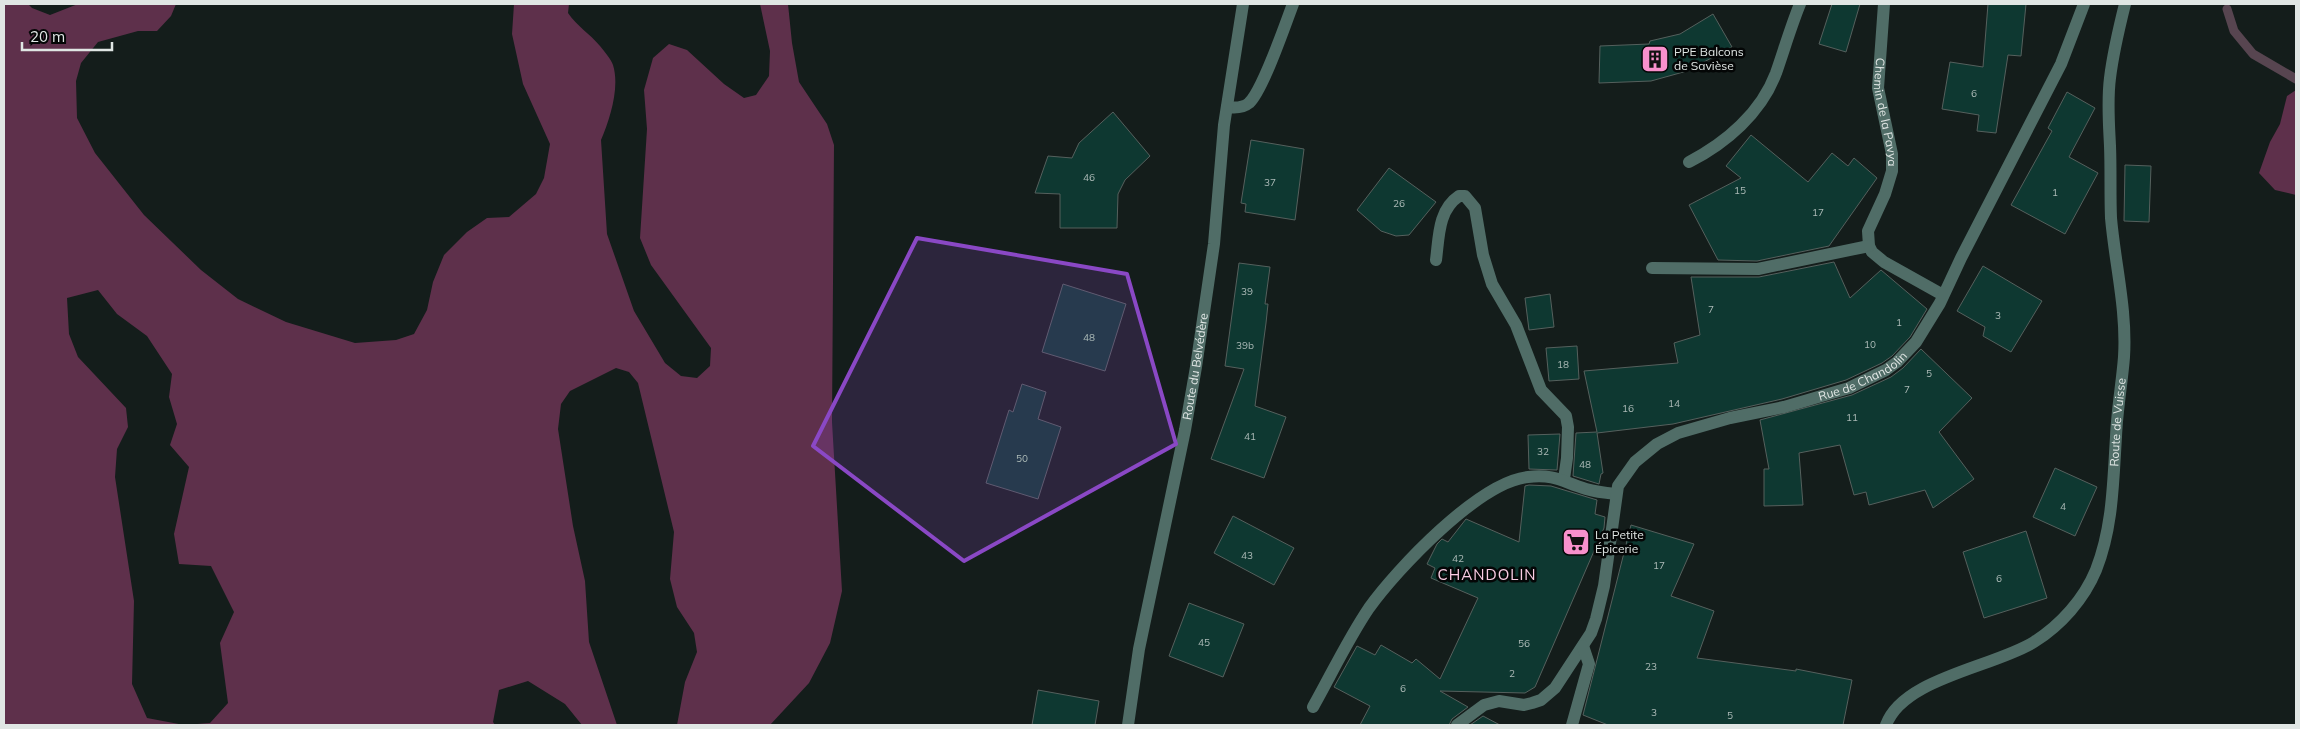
<svg xmlns="http://www.w3.org/2000/svg" width="2300" height="729" font-family="Mulish,sans-serif">
  <style>
    .green { fill: #5e304b; fill-rule: evenodd }
    .lines { fill: none; stroke-linecap: round; stroke-linejoin: round }
    .stream { stroke: #574550; stroke-width: 9 }
    .building { fill: #0e3831; stroke: #55605d }
    .minor { stroke: #506d67; stroke-width: 12 }
    .marked { fill: #8a48c5; fill-opacity: 0.2; stroke: #8a48c5; stroke-width: 4; stroke-linejoin: round }
    .labels { text-anchor: middle; stroke-width: 5; stroke-linejoin: round; paint-order: stroke }
    .number-label { font-size: 10px; fill: #acbab7 }
    .poi-label { font-size: 12px; fill: #e0e6e4; stroke: #040606; text-anchor: start }
    .street-label { font-size: 12px; fill: #e0e6e4; stroke: #040606 }
    .quarter-label { font-size: 15px; letter-spacing: 1px; fill: #facce4; stroke: #040606 }
  </style>
  <rect width="100%" height="100%" fill="#141d1b"/>
  <g class="green">
    <path d="M4,4h24l4,4 18,7 28,-11h98l-5,12 -14,15h-19l-40,11 -17,21 -5,18 1,37 18,35 49,62 57,55 37,29 48,23 69,21 41,-3 18,-6 13,-24 6,-28 11,-27 23,-23 20,-14 22,-1 27,-23 8,-16 6,-34 -27,-60 -11,-50 2,-30h55l-1,9c9,13 22,21 32,33 4,5 11,13 13,19 7,22 -3,54 -12,75l6,94 27,77 31,52 16,13 16,2 13,-12 1,-18 -60,-83 -11,-27 7,-109 -3,-39 9,-32 16,-14 18,6 37,34 20,14 12,-3 13,-19 1,-25 -10,-47h28l4,39 7,39 28,42 7,21 -2,277 10,169 -12,52 -21,40 -39,42h-93l8,-43 12,-30 -3,-19 -17,-26 -7,-28 4,-47 -36,-149 -9,-11 -13,-4 -46,23 -9,13 -3,25 15,97 12,55 4,61 28,83h-35l-17,-21 -37,-23 -29,9 -6,32 2,3h-491zM98,290l19,24 30,22 25,38 -3,23 8,27 -7,21 19,22 -15,67 5,30 32,2 23,46 -14,31 8,60 -18,20 -26,2 -37,-7 -15,-34 2,-83 -19,-124 2,-28 11,-22 -2,-19 -48,-51 -9,-23 -2,-36z"/>
    <path d="M2296,90v105l-21,-5 -16,-17 11,-31 10,-18 7,-28z"/>
  </g>
  <g class="lines">
    <path class="stream" d="M2227,9l7,22 19,23 43,25"/>
  </g>
  <g class="building">
    <path d="M1832,4h28l-14,48 -27,-8z"/>
    <path d="M1988,4h38l-5,52 -13,-1 -12,78 -19,-2 2,-16 -37,-6 8,-47 33,5z"/>
    <path d="M1713,14l19,33 -45,24 -36,10 -52,2 1,-37 49,-2 1,-3 30,-7z"/>
    <path d="M2067,92l28,16 -26,49 29,16 -33,61 -54,-29 41,-74 -4,-3z"/>
    <path d="M1113,112l37,44 -25,24 -7,14 -1,34h-57v-34l-25,-1 13,-37 24,2 7,-15z"/>
    <path d="M1751,135l57,47 24,-29 16,13 6,-8 23,20 -48,68 -72,15 -39,-1 -29,-55 52,-27 -15,-12z"/>
    <path d="M1251,140l53,9 -9,71 -50,-8 1,-8 -5,-1z"/>
    <path d="M2125,165l26,1 -2,56 -25,-1z"/>
    <path d="M1389,168l47,34 -27,33 -13,1 -15,-5 -24,-21z"/>
    <path d="M1834,262l16,36 31,-28 46,39 -17,28 -18,19 -10,7 -36,17 -64,19 -109,25 -76,9 6,40 -2,1 -2,10 -26,-8 3,-43 21,-1 -13,-61 94,-8 -4,-20 26,-8 -9,-58h68z"/>
    <path d="M1239,263l31,4 -5,37h3l-2,19 -11,83 31,11 -22,61 -53,-19 33,-90 -19,-3z"/>
    <path d="M1983,266l59,35 -31,51 -28,-16 2,-9 -28,-16z"/>
    <path d="M1063,284l63,20 -21,67 -63,-19z"/>
    <path d="M1550,294l4,33 -25,3 -4,-32z"/>
    <path d="M1577,346l2,33 -30,2 -3,-33z"/>
    <path d="M1921,349l51,49 -33,34 35,47 -41,29 -8,-18 -56,15 -3,-13 -12,3 -14,-50 -41,8 4,52 -39,1v-37h5l-9,-49 92,-25 39,-18 12,-9z"/>
    <path d="M1022,384l24,8 -8,27 23,8 -23,72 -52,-16 23,-73 4,2z"/>
    <path d="M1560,434l-3,36 -28,-1 -1,-34z"/>
    <path d="M2055,468l42,19 -22,49 -42,-19z"/>
    <path d="M1529,485l22,1 46,14 -2,14 10,3 -1,11 -69,159 -10,6 -85,-2 28,16 -16,12 -3,6h-89l10,-19 -36,-19 23,-41 18,9 6,-10 31,18 4,-4 24,20 38,-81 -47,-20 4,-10 -8,-4 10,-20 5,-5 6,3 18,-23 53,23 6,-56z"/>
    <path d="M1233,516l61,32 -20,37 -60,-32z"/>
    <path d="M1631,525l63,19 -23,52 43,15 -17,47 99,13v-2l56,11 -9,45h-235l-25,-10z"/>
    <path d="M2026,531l21,67 -63,20 -21,-66z"/>
    <path d="M1189,603l55,21 -21,53 -54,-21z"/>
    <path d="M1038,690l61,11 -4,24h-63z"/>
    <path d="M1483,716l17,9h-30z"/>
  </g>
  <g class="lines">
    <g class="minor">
      <path id="s1" d="M1884,4l-6,84 14,66v17l-7,23 -17,37 1,15 3,6 12,10 59,33"/>
      <path d="M1227,107c7,1 16,1 22,-4 14,-13 36,-78 44,-99"/>
      <path d="M1689,162c37,-19 72,-49 87,-89 8,-23 15,-47 24,-69"/>
      <path d="M1436,260c3,-23 2,-50 23,-64h6l10,12 8,47 9,29 24,41 25,65 25,26 2,11 -1,31 -3,21"/>
      <path d="M1652,268l106,1 111,-23"/>
      <path d="M1313,707c18,-32 35,-68 56,-99 28,-39 110,-126 159,-131 28,-3 34,5 58,12 10,3 20,4 30,5"/>
      <path id="s2" d="M1128,725l11,-76 46,-219 11,-63 18,-123 10,-119 19,-121"/>
      <path id="s3" d="M1457,725l27,-20 15,-4 25,4 8,-2 9,-3 14,-12 36,-55 5,-14 8,-33 14,-100 17,-24 22,-18 21,-11 52,-15 54,-11 65,-19 37,-18 11,-8 19,-20 24,-39 21,-45 100,-194 23,-60"/>
      <path d="M1572,725l17,-61 -6,-18"/>
      <path id="s4" d="M1886,725c17,-47 108,-58 148,-83 27,-17 50,-43 62,-72 17,-43 17,-88 20,-133 1,-27 6,-54 8,-80 3,-47 -9,-93 -13,-139 -1,-24 0,-48 -1,-72 -1,-22 -3,-45 0,-68 3,-25 9,-50 15,-74"/>
    </g>
  </g>
  <path class="marked" d="M917,238l210,36 49,170 -212,117 -151,-115z"/>
  <defs>
    <g id="building-square" transform="scale(1.4375)"><rect x="-9" y="-9" width="18" height="18" rx="4" fill="#f890cc" stroke="#040606"/><path d="M-4-6H4V6H1V3H-1V6H-4ZM-2.5-4.3h1.7v1.8h-1.7ZM.8-4.3h1.7v1.8H.8ZM-2.5-1h1.7V.8h-1.7ZM.8-1h1.7V.8H.8Z" fill="#111"/></g>
    <g id="supermarket-square" transform="scale(1.4375)"><rect x="-9" y="-9" width="18" height="18" rx="4" fill="#f890cc" stroke="#040606"/><path d="M-6-5.5h2.5l.6 2H6L4.5 2H-2.5L-4.4-4H-6ZM-1.5 3.2a1.3 1.3 0 1 0 .1 0ZM3 3.2a1.3 1.3 0 1 0 .1 0Z" fill="#111"/></g>
  </defs>
  <g fill-rule="evenodd">
    <use href="#building-square" x="1655" y="59"/>
    <use href="#supermarket-square" x="1576" y="542"/>
  </g>
  <g class="labels">
    <g class="number-label">
      <text x="1974" y="97">6</text>
      <text x="1089" y="181">46</text>
      <text x="1270" y="186">37</text>
      <text x="1740" y="194">15</text>
      <text x="2055" y="196">1</text>
      <text x="1399" y="207">26</text>
      <text x="1818" y="216">17</text>
      <text x="1247" y="295">39</text>
      <text x="1711" y="313">7</text>
      <text x="1998" y="319">3</text>
      <text x="1899" y="326">1</text>
      <text x="1089" y="341">48</text>
      <text x="1870" y="348">10</text>
      <text x="1245" y="349">39b</text>
      <text x="1563" y="368">18</text>
      <text x="1929" y="377">5</text>
      <text x="1907" y="393">7</text>
      <text x="1674" y="407">14</text>
      <text x="1628" y="412">16</text>
      <text x="1852" y="421">11</text>
      <text x="1250" y="440">41</text>
      <text x="1543" y="455">32</text>
      <text x="1022" y="462">50</text>
      <text x="1585" y="468">48</text>
      <text x="2063" y="510">4</text>
      <text x="1247" y="559">43</text>
      <text x="1458" y="562">42</text>
      <text x="1659" y="569">17</text>
      <text x="1999" y="582">6</text>
      <text x="1204" y="646">45</text>
      <text x="1524" y="647">56</text>
      <text x="1651" y="670">23</text>
      <text x="1512" y="677">2</text>
      <text x="1403" y="692">6</text>
      <text x="1654" y="716">3</text>
      <text x="1730" y="719">5</text>
    </g>
    <g class="poi-label">
      <text x="1674" y="56">PPE Balcons<tspan x="1674" dy="14">de Savièse</tspan></text>
      <text x="1595" y="539">La Petite<tspan x="1595" dy="14">Épicerie</tspan></text>
    </g>
    <g class="street-label">
      <text dy="4" stroke="none"><textPath href="#s1" startOffset="109">Chemin de la Pavya</textPath></text>
      <text dy="4" stroke="none"><textPath href="#s2" startOffset="365">Route du Belvédère</textPath></text>
      <text dy="4" stroke="none"><textPath href="#s3" startOffset="602">Rue de Chandolin</textPath></text>
      <text dy="4" stroke="none"><textPath href="#s4" startOffset="420">Route de Vuisse</textPath></text>
    </g>
    <g class="quarter-label">
      <text x="1487" y="580">CHANDOLIN</text>
    </g>
  </g>
  <rect width="2300" height="729" fill="none" stroke="#e0e6e4" stroke-width="10"/>
  <path d="M22 42v8h90v-8" fill="none" stroke="#e0e6e4" stroke-width="2.5"/>
  <text x="30" y="42" font-size="15" fill="#e0e6e4" stroke="#040606" stroke-width="4" paint-order="stroke">20 m</text>
</svg>
